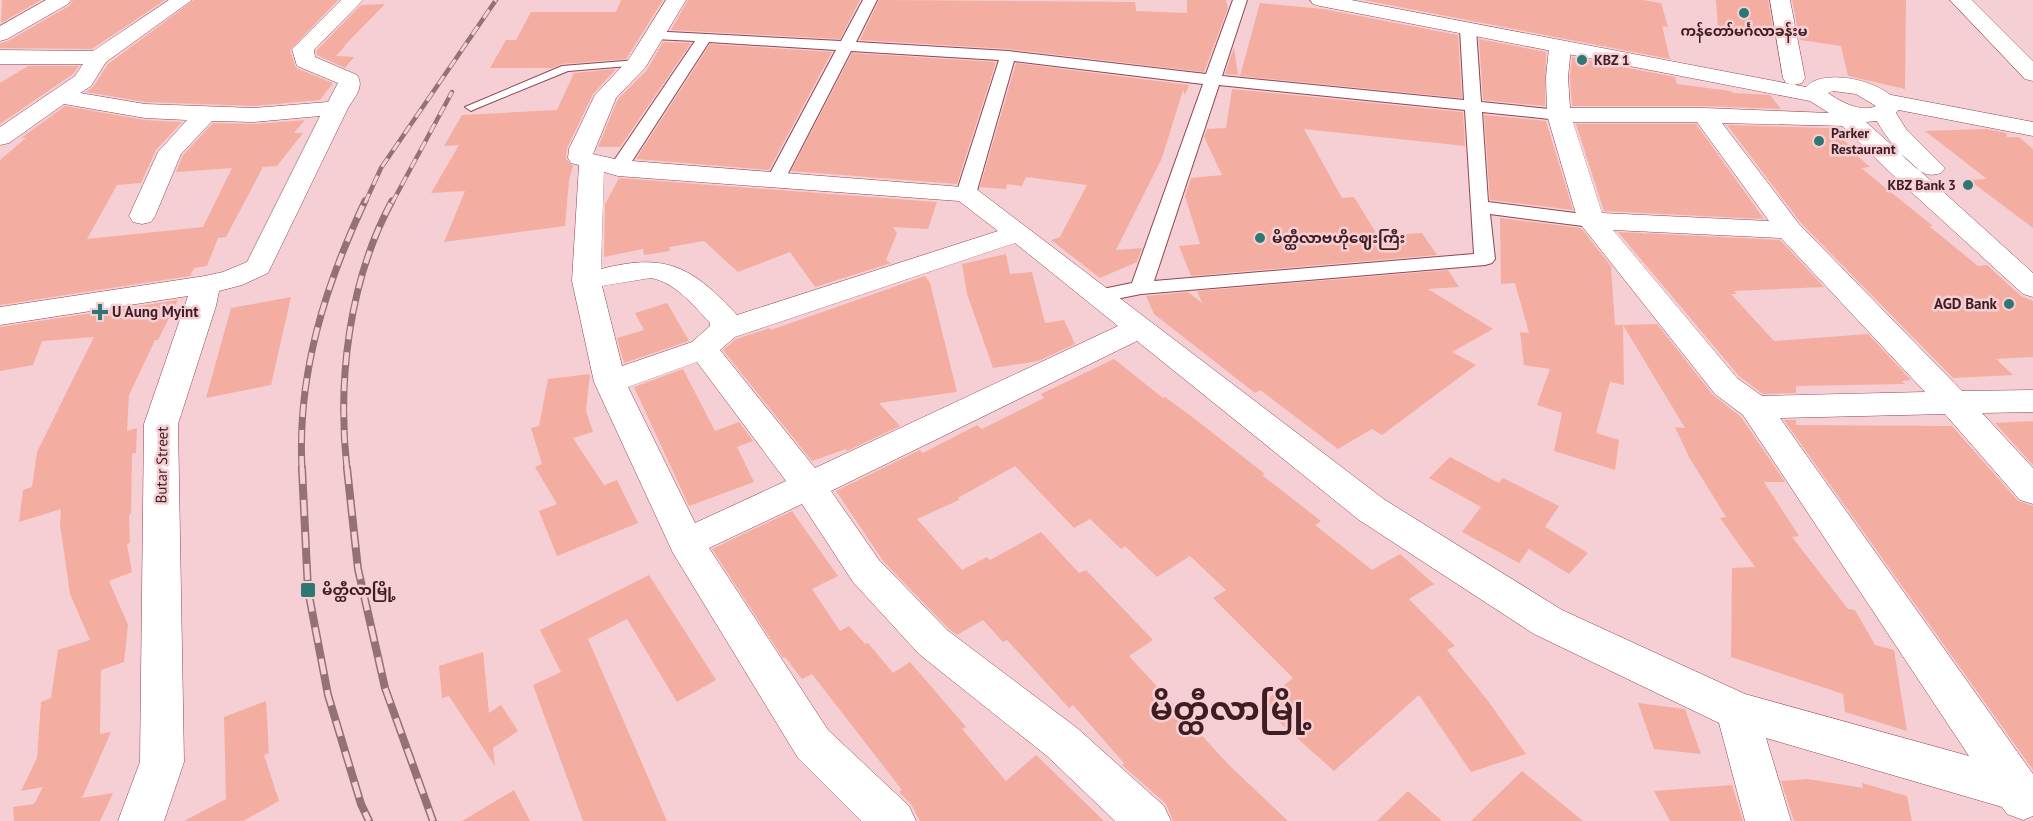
<svg xmlns="http://www.w3.org/2000/svg" width="2033" height="821" font-family="'PT Sans','Noto Sans Myanmar',sans-serif">
  <style>
    .building { fill: #f4aea1 }
    .lines { fill: none; stroke-linecap: round; stroke-linejoin: round }
    .service-casing { stroke: #924452; stroke-width: 2 }
    .pedestrian-casing { stroke: #924452; stroke-width: 2 }
    .minor-casing { stroke: #924452; stroke-width: 1 }
    .primary-casing { stroke: #924452; stroke-width: 1 }
    .trunk-casing { stroke: #924452; stroke-width: 1 }
    .service { fill: #fff; fill-rule: evenodd }
    .pedestrian { fill: #fff; fill-rule: evenodd }
    .minor { fill: #fff; fill-rule: evenodd }
    .primary { fill: #fff; fill-rule: evenodd }
    .trunk { fill: #fff; fill-rule: evenodd }
    .rail-far2-casing { stroke: #947176; stroke-width: 4.5 }
    .rail-far1-casing { stroke: #947176; stroke-width: 7 }
    .rail-casing { stroke: #947176; stroke-width: 8 }
    .rail-far2 { stroke: #f5cfd3; stroke-width: 3; stroke-dasharray: 10; stroke-linecap: butt }
    .rail-far1 { stroke: #f5cfd3; stroke-width: 4.5; stroke-dasharray: 13; stroke-linecap: butt }
    .rail { stroke: #f5cfd3; stroke-width: 5; stroke-dasharray: 16; stroke-linecap: butt }
    .poi-dot { fill: #2e7773; stroke: #f5cfd3; stroke-width: 2 }
    .labels { text-anchor: middle; stroke-width: 5; stroke-linejoin: round; paint-order: stroke }
    .far-poi-label { font-size: 14px; font-weight: bold; fill: #3e1c22; stroke: #f5cfd3; text-anchor: start }
    .poi-label { font-size: 15px; font-weight: bold; fill: #3e1c22; stroke: #f5cfd3; text-anchor: start }
    .street-label { font-size: 15px; fill: #3e1c22; stroke: #f5cfd3 }
    .near-town-label { font-size: 33px; font-weight: bold; fill: #3e1c22; stroke: #f5cfd3 }
  </style>
  <rect width="100%" height="100%" fill="#f5cfd3"/>
  <g class="building">
    <path d="M2,0h39l-40,23z"/>
    <path d="M73,0h92l-73,49 -92,-1v-5l8,-2 61,-35z"/>
    <path d="M194,0h144l-48,50 6,18 37,15 -13,17 -66,6 -109,-4 -59,-10 7,-5 15,-23z"/>
    <path d="M621,0h42l-37,59 -64,5 -10,4h-62l16,-28h10l15,-28h85z"/>
    <path d="M688,0h172l-20,39 -169,-9z"/>
    <path d="M879,0l256,2 1,9 51,2v-13h39l2,8 -24,64 -196,-23 -148,-9z"/>
    <path d="M1363,0h279l19,3 7,24 -6,-1 8,33z"/>
    <path d="M1716,0h52l6,35 -56,-8z"/>
    <path d="M1792,0h114l-1,89 -57,-13 -7,-30 -41,-6z"/>
    <path d="M1260,3l63,6 135,26 4,63 -222,-22z"/>
    <path d="M385,4l-41,42 2,-1 -10,11 18,1 -9,11 -28,-13 -1,-4 45,-46z"/>
    <path d="M1479,39l67,13 -1,54 -62,-6z"/>
    <path d="M663,42l28,1 -71,104h-22l20,-48 29,-29z"/>
    <path d="M710,44l122,8 -63,118 -133,-11z"/>
    <path d="M1234,47l4,28 -13,-1z"/>
    <path d="M852,53l144,9 -39,122 -166,-13z"/>
    <path d="M1572,57l103,20 2,7 54,7 2,2 37,2 11,14 -77,-3h-132l-2,-29z"/>
    <path d="M1016,63l173,22 -4,10 -2,-5 -21,68 -46,92 26,-2 -5,14 -37,16 -49,-38 9,-3 27,-52 -61,-8 -4,9 -15,-2 -1,5 -26,-2z"/>
    <path d="M28,66h51l-6,8 -73,50v-41z"/>
    <path d="M616,69l-23,25 -26,54 -1,11 7,7 -4,14 -4,46 -121,16 21,-51 -34,2 28,-48 -15,1 18,-31 95,-5 17,-37z"/>
    <path d="M1232,89l231,23 2,34 -161,-17 38,69 12,-1 24,39 44,-3 15,22 -246,21 -12,-30 21,-2 -15,-48 6,-18 31,-3 -18,-38 3,-8 19,-1z"/>
    <path d="M65,106l80,14 37,2 -26,28 -15,33 -24,2 -30,54 116,-12 29,-59 -56,4 7,-17 30,-32 41,1 51,-4 -11,13h9l-26,33 -14,1 -37,70 -8,1 -11,28 -13,2 -4,8 -190,29v-145l26,-22h-5z"/>
    <path d="M1484,115l62,6 27,89 -83,-10z"/>
    <path d="M1576,124h120l68,95 -160,-8z"/>
    <path d="M1727,125l102,3 30,25h-5l16,14 -9,1 72,58h-4l49,40 9,-1 34,31 12,5v56l-37,2 17,16 -60,3 -152,-155z"/>
    <path d="M1986,129l20,4 1,4h12l14,12v79l-64,-48 18,-1 -62,-48z"/>
    <path d="M619,178l318,24 -9,27 -35,-2 4,6 -11,27 5,3 -76,24 -25,-35 -52,20 -34,-31 -35,6 1,4 -26,4 -1,-6 -39,8 1,-53z"/>
    <path d="M1500,218l81,10 30,38 4,59h8l1,60 -14,-3 -14,51 23,7 -4,30 -61,-19 8,-38 -25,-8 13,-36 -26,-4 -4,-33 9,1 -14,-50 -14,1z"/>
    <path d="M1618,232l162,8 44,47 -90,4 3,3h-6l43,47 94,-7 43,46 -9,1 3,3 -109,2v7l-33,1 -24,-18z"/>
    <path d="M1006,254l4,20 22,-2 13,51 19,-3 11,24 -37,17 -45,7 -26,-74 -5,-30z"/>
    <path d="M1448,270l11,17 -31,2 65,40 -41,23 24,13 -94,70 -10,-6 -34,20 -78,-59 -5,3 -101,-79 -8,-18 42,-4 14,11 -5,-12z"/>
    <path d="M925,276l5,7 27,109 -78,11 21,23 -53,25 -1,-2 -34,12 -89,-111 13,-11 34,-11 1,2z"/>
    <path d="M291,297l-20,88 -65,13 25,-90z"/>
    <path d="M178,300l-20,40h-3l-26,55 -2,36 10,-3 -1,25 -4,1 -1,60 -2,1 1,28 -3,1 5,28 -23,9 19,44 -4,37 -23,8 -1,64 11,-2 -29,66 31,-5 -13,28h-86l-1,-14 21,-3 9,-17 -22,4 16,-33 4,-56 10,-4 7,-48 32,-10 -20,-46 -10,-70 1,-15 -42,13 4,-32 9,-3 5,-35 57,-115 -52,4 -9,24 -33,6v-44z"/>
    <path d="M667,303l22,38 -65,22 -7,-25 27,-8 -9,-17z"/>
    <path d="M1657,324l56,71 28,22 44,65h-21l35,54 -7,1 56,72 7,1 20,35 19,5 13,81 -62,-19 -2,-18 -112,-37 1,-89 23,-1 -35,-49 6,-1 -37,-60 -14,-30 10,1 -62,-103z"/>
    <path d="M1114,359l49,39 2,-1 30,22 70,55 -3,1 59,46 -6,4 57,45 28,-16 34,30 -25,15 46,47 -8,4 41,51 38,53 -55,18 -52,-77 -85,76 -74,-66 33,-27 -80,-80 13,-8 -36,-34 -33,21 -32,-31 -4,3 -31,-30 -16,9 -59,-62 -57,32 1,2 -42,19 45,51 25,-13 3,3 51,-28 38,41 7,-3 67,70 -24,16 99,108 60,57h-115l-7,-17 -44,-39 2,-2 -51,-58 -4,3 -62,-68 -4,2 -20,-22 -26,15 -9,-7 -64,-66 -48,-71 84,-41 3,3 54,-28 5,4 62,-31 -3,-4z"/>
    <path d="M683,369l32,62 24,-9 14,19 -16,6 17,35 -65,24 -55,-119z"/>
    <path d="M590,374l-4,37 7,21 -20,6 31,47 13,-5 21,43 -81,33 -18,-45 18,-7 -22,-37 7,-3 -11,-36 8,-2 9,-47z"/>
    <path d="M1784,420h12v5l156,1 66,75 15,5v264z"/>
    <path d="M2033,421v44l-38,-42z"/>
    <path d="M1450,457l49,26 4,-5 56,28 -14,21 43,26 -19,21 -40,-25 -10,14 -57,-31 19,-25 -52,-29z"/>
    <path d="M792,511l46,65 -26,13 28,42 9,-5 16,18 3,-1 25,30 17,-11 56,65 -4,2 44,52 30,-26 68,66h-184l-9,-17 -12,-12 3,-2 -90,-116 -10,5 -17,-22 -2,1 -71,-109z"/>
    <path d="M649,575l67,105 -39,22 -50,-83 -39,20 79,182h-84l-50,-136 28,-13 -21,-42z"/>
    <path d="M483,652l6,61 12,-8 17,26 -25,17 2,18 -46,-70 -7,2 -3,-32z"/>
    <path d="M266,701l3,52 -5,2 15,46 -36,20h-59l42,-22 -2,-82z"/>
    <path d="M1638,703l47,6 16,45 -47,-5z"/>
    <path d="M1522,771l61,50h-112z"/>
    <path d="M1808,779l55,9 -1,-5 45,13 5,25h-118l-13,-40z"/>
    <path d="M1732,785l11,36h-73l-16,-30z"/>
    <path d="M514,790l16,31h-68z"/>
    <path d="M1408,791l34,30h-65z"/>
  </g>
  <g class="lines">
    <g class="service-casing">
      <path id="service" d="M637,60l4,1v4l-73,6 -93,38 -4,2 -6,-4 97,-41z"/>
    </g>
    <g class="pedestrian-casing">
      <path id="pedestrian" d="M863,0h14l-21,42 152,9 198,23 27,-74h14l-25,76 242,24 -4,-71 8,-5 5,2 3,3 5,73 78,8 6,1 3,4 -3,4 -6,1 -77,-8 6,90 103,13 7,2 3,4 -3,4 -7,2 -101,-13 5,45 -3,4 -7,2 -344,29 -40,8 -8,-1 -3,-5 3,-5 39,-8 71,-199 -189,-23 -38,133 -3,4h-14l-3,-4 43,-134 -148,-9 -66,128 -2,4h-14l-2,-4 69,-129 -127,-8 -84,130h-14l-2,-4 86,-127 -41,-2 -8,-5 3,-3 192,10zM1219,85l246,25 9,144 -320,27z"/>
    </g>
    <g class="minor-casing">
      <g id="minor">
        <path d="M46,0h25l-3,4 -61,35 -7,2v-15z"/>
        <path d="M169,0h23l-86,62 -15,24 -11,7 65,11 109,4 74,-6 10,-19 -41,-17 -5,-17 49,-49h22l-49,50 1,7 42,18c8,12 -3,23 -9,33l-80,165 -26,12 -23,6 -3,15 -38,118 6,338 -20,59h-46l22,-59 4,-338 44,-128 -188,29v-18l205,-31 18,-4 24,-10 73,-146 -66,6 -42,-1 -31,33 -26,62 -4,6 -9,2 -9,-2 -4,-6 29,-64 29,-32 -42,-2 -81,-14 -55,39 -9,2v-18l75,-51 8,-12h-83v-14l93,1z"/>
        <path d="M666,0h20l-41,68 -29,30 -23,56 26,6 356,28 410,312 177,110 183,84 224,62 -226,-341 -28,-21 -137,-173 -31,-106 -1,-38 3,-29 3,-5 8,-1 8,1 3,5 -3,29 2,31h134l151,6 4,5 -4,5 -8,2 -125,-3 77,101 163,167 71,-1v22l-51,1 51,55v36l-13,-4 -75,-86 -165,4 253,356v42l-10,4 -16,-6 -5,-7 -236,-69 25,83h-46l-26,-98 -185,-89 -175,-114 -222,-179 -306,150 48,69 68,70 130,98 87,78 7,15h-56l-68,-65 -128,-102 -66,-72 -51,-78 -93,44 119,182 81,76 7,15h-55l-63,-63 -125,-205 -79,-171 -22,-101 7,-116 -8,-2 -3,-5 1,-9 26,-54 34,-36zM1573,122h124l72,99 -167,-8zM604,172l14,4 341,25 39,30 -261,84c-45,-48 -70,-63 -136,-46zM1613,230l168,8 144,154 -163,4 -25,-18zM1015,243l103,83 -303,142 -95,-118 15,-13zM651,278c24,4 43,28 59,45v3l-18,16 -70,24 -20,-80zM697,362l89,119 -91,42 -67,-136z"/>
        <path d="M1770,0h20l15,78 -3,5 -8,2 -8,-2 -3,-5z"/>
        <path d="M1950,0h22l61,61v20l-8,-2z"/>
      </g>
    </g>
    <g class="primary-casing">
      <path id="primary" d="M1886,94l147,28v14l-155,-30 -4,-5 4,-5z"/>
    </g>
    <g class="trunk-casing">
      <path id="trunk" d="M1310,0h41l455,87c18,-21 86,-5 94,21l-4,5 10,16 39,39 -4,5c-7,2 -13,3 -19,-1 -16,-10 -36,-34 -45,-51l-11,1 167,151v24l-10,-3 -126,-115 -68,-66 -19,-12 -490,-95 -7,-2zM1833,91l23,3 20,12c-15,7 -35,-4 -48,-13z"/>
    </g>
    <use href="#service" class="service"/>
    <use href="#pedestrian" class="pedestrian"/>
    <use href="#minor" class="minor"/>
    <use href="#primary" class="primary"/>
    <use href="#trunk" class="trunk"/>
    <g class="rail-far2-casing">
      <g id="rail-far2">
        <path d="M365,203l16,-35 115,-168"/>
        <path d="M392,203l60,-111"/>
      </g>
    </g>
    <g class="rail-far1-casing">
      <g id="rail-far1">
        <path d="M302,469c-5,-95 23,-183 63,-268"/>
        <path d="M347,469c-10,-88 2,-189 45,-268"/>
      </g>
    </g>
    <g class="rail-casing">
      <g id="rail">
        <path d="M302,468l6,122 20,105 33,109 8,17"/>
        <path d="M347,468l11,101 27,119 48,133"/>
      </g>
    </g>
    <use href="#rail-far2" class="rail-far2"/>
    <use href="#rail-far1" class="rail-far1"/>
    <use href="#rail" class="rail"/>
  </g>
  <g class="poi-dot">
    <circle cx="1744" cy="13" r="6"/>
    <circle cx="1582" cy="60" r="6"/>
    <circle cx="1819" cy="141" r="6"/>
    <circle cx="1968" cy="185" r="6"/>
    <circle cx="1260" cy="238" r="6"/>
    <circle cx="2009" cy="304" r="6"/>
    <path d="M97 303h6v6h6v6h-6v6h-6v-6h-6v-6h6z"/>
    <rect x="300" y="582" width="16" height="16" rx="3"/>
  </g>
  <g class="labels">
    <g class="far-poi-label">
      <text x="1744" y="36" text-anchor="middle">ကန်တော်မင်္ဂလာခန်းမ</text>
      <text x="1594" y="65">KBZ 1</text>
      <text x="1831" y="138">Parker<tspan x="1831" dy="16">Restaurant</tspan></text>
      <text x="1956" y="190" text-anchor="end">KBZ Bank 3</text>
    </g>
    <g class="poi-label">
      <text x="1272" y="243">မိတ္ထီလာဗဟိုဈေးကြီး</text>
      <text x="1997" y="309" text-anchor="end">AGD Bank</text>
      <text x="112" y="317">U Aung Myint</text>
      <text x="322" y="595">မိတ္ထီလာမြို့</text>
    </g>
    <g class="street-label">
      <text transform="translate(162 465) rotate(-89)" y="5">Butar Street</text>
    </g>
    <g class="near-town-label">
      <text x="1231" y="720">မိတ္ထီလာမြို့</text>
    </g>
  </g>
</svg>
